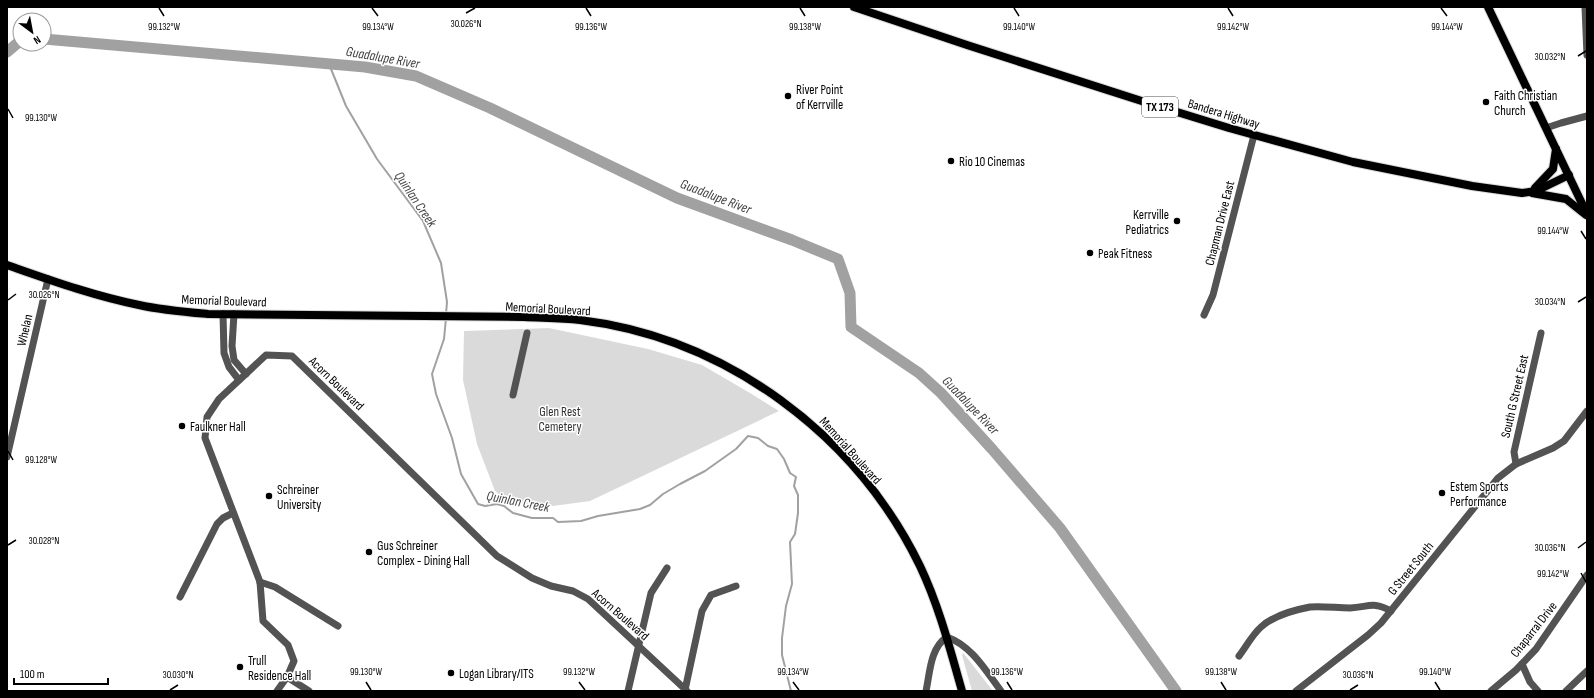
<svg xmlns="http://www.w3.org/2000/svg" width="1594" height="698" font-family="'Sofia Sans Condensed',sans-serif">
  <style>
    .green { fill: #dadada }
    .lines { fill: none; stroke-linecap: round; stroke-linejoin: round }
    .stream { stroke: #a1a1a1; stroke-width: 2 }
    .river { stroke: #a1a1a1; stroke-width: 11 }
    .major-casing { stroke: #dbdbdb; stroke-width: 10 }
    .minor { stroke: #535353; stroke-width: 7 }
    .major { stroke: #000; stroke-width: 8 }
    .ticks { fill: none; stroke: #000; stroke-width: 1.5 }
    .poi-dot { fill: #000; stroke: #fff; stroke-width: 1.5 }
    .labels { text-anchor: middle; stroke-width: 3; stroke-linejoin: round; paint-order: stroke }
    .shield { fill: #fff; stroke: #4c4c4c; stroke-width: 1 }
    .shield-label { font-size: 12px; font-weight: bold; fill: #000 }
    .poi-label { font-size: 13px; fill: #000; stroke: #fff; text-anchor: start }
    .street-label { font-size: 13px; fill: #000; stroke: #fff }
    .park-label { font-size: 13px; fill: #313131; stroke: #fff }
    .water-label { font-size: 14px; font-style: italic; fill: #424242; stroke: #fff }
    .ticks-label { font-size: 10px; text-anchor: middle; fill: #000; stroke: #fff; stroke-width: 3; stroke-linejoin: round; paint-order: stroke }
  </style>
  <rect width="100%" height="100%" fill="#fff"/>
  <g class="green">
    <path d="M549,328l99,21 54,16 48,28 29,18 -189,90 -37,5 -43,-3 -15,-12 -18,-47 -14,-64 1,-49z"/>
    <path d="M963,653l1,1 29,37h-21l-10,-36z"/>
  </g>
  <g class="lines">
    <g class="stream">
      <path d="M329,64l17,42 31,53 46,62 18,42 6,39 -1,12"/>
      <path d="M446,318l-2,21 -12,35 4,20 16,44 9,36 17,30 7,2 12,-2 7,2 9,7 19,5h21l5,4 23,-1 17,-5 42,-7 10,-4 13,-11 17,-10 25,-13 31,-22 12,-13 10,2 10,8 9,3 7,10 6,14 6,4 -2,9 4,9v18l-3,21 -5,8 2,42 -6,22 -4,32v17l9,36"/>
    </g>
    <g class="river">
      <path d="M44,39l321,28 51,9 74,32 187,90 115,42 46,19 12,34 1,34 68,46 22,20 51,56 68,79 116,163"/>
      <path d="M7,52l13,-11"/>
    </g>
    <g class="major-casing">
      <g id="major">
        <path d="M854,7l113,38 184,59 78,24 124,34 119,24 50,7 14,-2 33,-16"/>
        <path d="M1488,7l99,207"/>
        <path d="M1535,188l18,-19 3,-20"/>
        <path d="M1532,193l34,6 20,16"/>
        <path d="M7,265c43,15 87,31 132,40 22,5 46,7 69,9l316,3c18,1 37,1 56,3 146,18 276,114 340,246 19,40 30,83 42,125"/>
      </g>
    </g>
    <g class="minor">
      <path d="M1585,7l2,48"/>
      <path d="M1546,128l15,-5 26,-7"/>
      <path d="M223,314l1,39 5,14 10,13"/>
      <path d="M234,314l-2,32 2,14 12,14"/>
      <path d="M1204,315l9,-20 41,-160"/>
      <path d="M513,395l14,-62"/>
      <path d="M7,457l41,-178"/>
      <path d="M1516,464l-2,-12 27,-119"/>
      <path d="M260,582l15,5 63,39"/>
      <path d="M180,597l37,-73 6,-6 10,-5"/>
      <path d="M1239,656c7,-9 13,-21 22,-29 12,-11 33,-17 49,-20 13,-1 27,1 40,1 19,-1 23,-7 41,3"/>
      <path d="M1522,664l8,18 8,9"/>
      <path d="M685,690l17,-79 9,-16 25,-9"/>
      <path d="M277,691l10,-14"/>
      <path d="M309,691l-22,-14 7,-16 -6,-16 -25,-24 -3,-39 -55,-144 2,-21 12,-18 47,-44 26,1 205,200 35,22 19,8 22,5 15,8 99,92"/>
      <path d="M628,691l23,-98 16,-25"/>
      <path d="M926,691c4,-18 4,-43 21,-54 25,9 39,34 54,54"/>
      <path d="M1296,691l72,-56 13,-12 117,-145 18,-14 37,-16 11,-7 23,-30"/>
      <path d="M1491,691l25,-21 20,-21 51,-74"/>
      <path d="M1566,691l21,-20"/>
    </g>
    <use href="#major" class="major"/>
  </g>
  <path class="ticks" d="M159,8l5,8M372,8l6,8M586,8l5,8M800,8l5,8M1014,8l5,8M1228,8l5,8M1441,8l6,8M466,13l9,-5M1578,56l8,-5M8,109l5,9M1581,231l5,8M8,300l8,-6M1578,302l8,-5M8,451l5,9M8,545l8,-5M1578,548l8,-6M1581,573l5,9M366,682l5,8M579,682l6,8M793,682l6,8M1007,682l5,8M1221,682l5,8M1435,682l5,8M170,690l8,-5M1350,690l8,-5"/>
  <g class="poi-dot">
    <circle cx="788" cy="96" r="4"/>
    <circle cx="1486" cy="102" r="4"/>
    <circle cx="951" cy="161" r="4"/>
    <circle cx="1177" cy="221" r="4"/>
    <circle cx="1090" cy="253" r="4"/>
    <circle cx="182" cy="426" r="4"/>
    <circle cx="1442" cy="493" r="4"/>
    <circle cx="269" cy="496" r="4"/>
    <circle cx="369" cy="552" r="4"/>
    <circle cx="240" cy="667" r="4"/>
    <circle cx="451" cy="673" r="4"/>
  </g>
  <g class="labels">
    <rect class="shield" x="1142" y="97" width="36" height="20" rx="3"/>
    <g class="shield-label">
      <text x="1160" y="111">TX 173</text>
    </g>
    <g class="poi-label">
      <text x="796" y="94">River Point<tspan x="796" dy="15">of Kerrville</tspan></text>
      <text x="1494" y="100">Faith Christian<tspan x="1494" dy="15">Church</tspan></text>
      <text x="959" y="166">Rio 10 Cinemas</text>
      <text x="1169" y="219" text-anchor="end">Kerrville<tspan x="1169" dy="15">Pediatrics</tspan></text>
      <text x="1098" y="258">Peak Fitness</text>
      <text x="190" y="431">Faulkner Hall</text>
      <text x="1450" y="491">Estem Sports<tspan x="1450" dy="15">Performance</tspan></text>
      <text x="277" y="494">Schreiner<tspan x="277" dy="15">University</tspan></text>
      <text x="377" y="550">Gus Schreiner<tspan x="377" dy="15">Complex - Dining Hall</tspan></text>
      <text x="248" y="665">Trull<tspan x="248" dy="15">Residence Hall</tspan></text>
      <text x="459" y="678">Logan Library/ITS</text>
    </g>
    <g class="street-label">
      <text transform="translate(1224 113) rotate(17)" y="5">Bandera Highway</text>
      <text transform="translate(1219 223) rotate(-76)" y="5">Chapman Drive East</text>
      <text transform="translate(224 300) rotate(2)" y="5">Memorial Boulevard</text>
      <text transform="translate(548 308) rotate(3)" y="5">Memorial Boulevard</text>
      <text transform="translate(24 330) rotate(-77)" y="5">Whelan</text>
      <text transform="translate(337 383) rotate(44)" y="5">Acorn Boulevard</text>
      <text transform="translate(1514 396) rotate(-77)" y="5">South G Street East</text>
      <text transform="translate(851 450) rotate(48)" y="5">Memorial Boulevard</text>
      <text transform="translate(1410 568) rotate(-51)" y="5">G Street South</text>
      <text transform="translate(621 614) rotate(41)" y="5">Acorn Boulevard</text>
      <text transform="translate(1533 629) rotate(-52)" y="5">Chaparral Drive</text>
    </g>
    <g class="park-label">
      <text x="560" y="416">Glen Rest<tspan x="560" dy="15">Cemetery</tspan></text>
    </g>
    <g class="water-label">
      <text transform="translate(383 57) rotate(10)" y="5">Guadalupe River</text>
      <text transform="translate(716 196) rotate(21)" y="5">Guadalupe River</text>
      <text transform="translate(416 199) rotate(56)" y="5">Quinlan Creek</text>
      <text transform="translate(971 405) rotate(46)" y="5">Guadalupe River</text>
      <text transform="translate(518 501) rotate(11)" y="5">Quinlan Creek</text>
    </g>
  </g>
  <g class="ticks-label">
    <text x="466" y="27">30.026°N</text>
    <text x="1447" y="30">99.144°W</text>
    <text x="164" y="30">99.132°W</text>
    <text x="378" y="30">99.134°W</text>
    <text x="591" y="30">99.136°W</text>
    <text x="805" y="30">99.138°W</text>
    <text x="1019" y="30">99.140°W</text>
    <text x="1233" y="30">99.142°W</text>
    <text x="1550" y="60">30.032°N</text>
    <text x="41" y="121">99.130°W</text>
    <text x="1553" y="234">99.144°W</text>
    <text x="44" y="298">30.026°N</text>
    <text x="1550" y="305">30.034°N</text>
    <text x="41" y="463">99.128°W</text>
    <text x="44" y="544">30.028°N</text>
    <text x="1550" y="551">30.036°N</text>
    <text x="1553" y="577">99.142°W</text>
    <text x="366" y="675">99.130°W</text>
    <text x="579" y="675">99.132°W</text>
    <text x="793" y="675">99.134°W</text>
    <text x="1007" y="675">99.136°W</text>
    <text x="1221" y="675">99.138°W</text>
    <text x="1435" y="675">99.140°W</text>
    <text x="178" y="678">30.030°N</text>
    <text x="1358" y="678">30.036°N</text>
  </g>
  <rect width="1594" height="698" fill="none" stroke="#000000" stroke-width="16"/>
  <g transform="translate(32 32) rotate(148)"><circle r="19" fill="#ffffff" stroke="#999999"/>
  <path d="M0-3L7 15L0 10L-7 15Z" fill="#000000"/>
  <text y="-6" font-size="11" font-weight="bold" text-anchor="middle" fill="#000000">N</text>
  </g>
  <path d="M14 678v6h94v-6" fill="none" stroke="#000000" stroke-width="2"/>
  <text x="20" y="678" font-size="12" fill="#000000" stroke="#ffffff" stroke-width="3" paint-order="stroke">100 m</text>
</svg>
